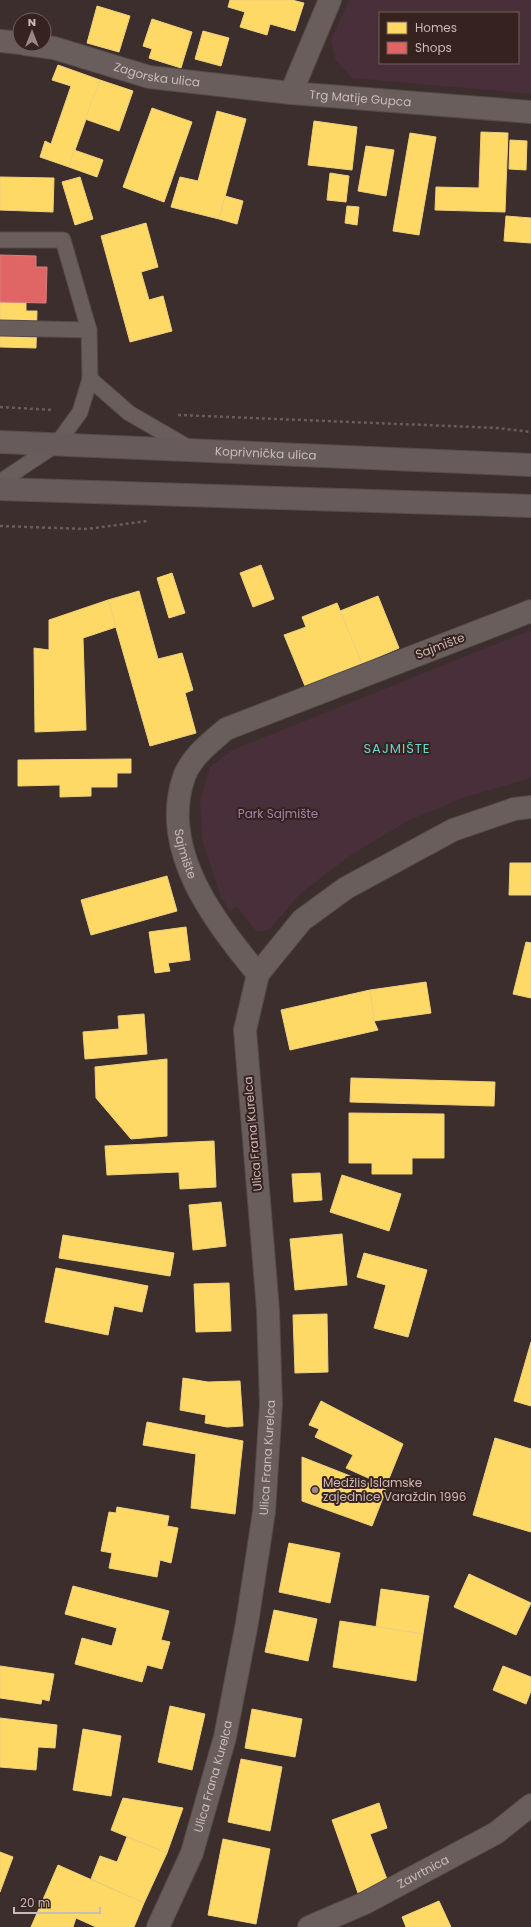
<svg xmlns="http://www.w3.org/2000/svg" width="531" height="1927" font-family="Poppins,sans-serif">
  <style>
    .green { fill: #482f39; fill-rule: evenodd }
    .homes { fill: #ffd966; stroke: #efd07e }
    .shops { fill: #e06666; stroke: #da7f7e }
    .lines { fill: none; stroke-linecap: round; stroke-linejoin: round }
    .service-casing { stroke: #544a48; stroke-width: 17 }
    .pedestrian-casing { stroke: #544a48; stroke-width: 24 }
    .minor-casing { stroke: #544a48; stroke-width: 24 }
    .tertiary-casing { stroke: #544a48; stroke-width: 24 }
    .secondary-casing { stroke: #584c4a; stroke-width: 24 }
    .path { stroke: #675d5d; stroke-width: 2.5; stroke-dasharray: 3 3; stroke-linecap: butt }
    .service { stroke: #695e5c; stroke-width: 15 }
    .pedestrian { stroke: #695e5c; stroke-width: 22 }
    .minor { stroke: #695e5c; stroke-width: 22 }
    .tertiary { stroke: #695e5c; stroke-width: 22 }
    .secondary { stroke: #675c5b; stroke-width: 22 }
    .poi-dot { fill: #998986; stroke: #36221f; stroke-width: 1.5 }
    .labels { text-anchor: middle; stroke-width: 4; stroke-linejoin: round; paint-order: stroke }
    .street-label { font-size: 12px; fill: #cbbab7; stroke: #36221f }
    .park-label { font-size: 12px; fill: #a284ab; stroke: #36221f }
    .poi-label { font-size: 12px; fill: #cbbab7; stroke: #36221f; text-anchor: start }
    .neighbourhood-label { font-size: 13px; letter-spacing: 1px; fill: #66d6d6; stroke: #36221f }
  </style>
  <rect width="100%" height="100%" fill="#3b2e2c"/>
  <g class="green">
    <path d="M349,0h182v94l-179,-16 -17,-19 -4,-19zM380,13h138v50h-138z"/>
    <path d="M531,630v148l-68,20 -55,23 -57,34 -50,38 -32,37 -12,2 -20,-25 -7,4 -9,-14 -19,-57 -2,-40 10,-33 22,-17z"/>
  </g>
  <g class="homes">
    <path d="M230,0h62l12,3 -9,28 -25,-7 -3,11 -27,-8 5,-15 -17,-5z"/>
    <path d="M97,6l33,10 -11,36 -32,-9z"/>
    <path d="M152,19l40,13 -11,36 -32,-10 3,-9 -9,-3z"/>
    <path d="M203,31l26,7 -8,28 -26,-7z"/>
    <path d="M58,65l42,15 -31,87 -29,-10 5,-16 6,3 20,-58 -19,-6z"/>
    <path d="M100,80l33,11 -14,40 -34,-12z"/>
    <path d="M152,108l40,14 -28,80 -41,-15z"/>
    <path d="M217,111l29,8 -27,100 -48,-12 9,-30 18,4z"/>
    <path d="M314,121l43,6 -5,43 -44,-5z"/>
    <path d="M481,132l27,1 -3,79 -70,-2 1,-23 43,1z"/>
    <path d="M410,133l26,4 -17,98 -26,-4z"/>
    <path d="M510,140l17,1 -1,29 -17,-1z"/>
    <path d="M366,146l28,4 -8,46 -28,-5z"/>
    <path d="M74,150l29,10 -6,17 -28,-10z"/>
    <path d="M330,173l19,3 -3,26 -19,-2z"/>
    <path d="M0,177l54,1 -1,34 -53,-2z"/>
    <path d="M80,177l13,42 -18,6 -13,-43z"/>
    <path d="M225,196l18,5 -6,23 -18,-5z"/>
    <path d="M347,206l12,1 -2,18 -12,-2z"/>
    <path d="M506,216l25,2v25l-27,-2z"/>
    <path d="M146,223l12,44 -17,5 8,28 14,-4 9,35 -42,11 -29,-106z"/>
    <path d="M0,302h26v9h11l-1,37 -36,-1z"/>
    <path d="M261,565l13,34 -21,8 -13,-34z"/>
    <path d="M172,573l13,40 -16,5 -12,-40z"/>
    <path d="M139,591l19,68 24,-6 11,37 -8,3 11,40 -46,13 -42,-146z"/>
    <path d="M378,596l21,52 -37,16 -22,-53z"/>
    <path d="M108,600l8,27 -33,11 3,92 -51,2 -1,-84 15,2v-30z"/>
    <path d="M337,603l25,61 -57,22 -21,-51 22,-8 -4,-10z"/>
    <path d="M131,759v14h-14v14h-26v9l-31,1v-12l-42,1v-26z"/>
    <path d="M510,863h21v32h-22z"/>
    <path d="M167,876l10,35 -86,24 -10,-35z"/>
    <path d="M186,927l4,33 -22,3 2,8 -15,2 -6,-41z"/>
    <path d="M526,942l5,1v55l-18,-4z"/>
    <path d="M426,982l5,31 -57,8 -4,-31z"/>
    <path d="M370,990l4,31 4,9 -88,20 -9,-40z"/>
    <path d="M144,1014l3,40 -62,5 -2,-27 36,-3 -1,-13z"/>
    <path d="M167,1059v77l-36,3 -35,-41 -1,-31z"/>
    <path d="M351,1078l144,4 -1,24 -144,-4z"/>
    <path d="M349,1113l95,1v44h-32v16h-40v-11h-23z"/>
    <path d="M214,1141l2,46 -36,2 -1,-17 -72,3 -2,-29z"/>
    <path d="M320,1173l2,27 -28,2 -2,-28z"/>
    <path d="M342,1175l59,19 -12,37 -59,-19z"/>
    <path d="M221,1202l5,44 -33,4 -4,-45z"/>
    <path d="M342,1234l5,51 -52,5 -5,-51z"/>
    <path d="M63,1235l111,18 -4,23 -111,-18z"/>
    <path d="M364,1253l63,17 -19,67 -34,-9 12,-43 -29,-8z"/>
    <path d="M56,1268l92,18 -6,26 -28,-6 -6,29 -63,-13z"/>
    <path d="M229,1283l2,48 -35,1 -2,-48z"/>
    <path d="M327,1314l1,58 -33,1 -2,-58z"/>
    <path d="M531,1342v64l-17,-5z"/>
    <path d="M183,1378l25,4 32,-1 3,45 -16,1 -22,-4 1,-8 -26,-5z"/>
    <path d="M321,1401l82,43 -17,42 -40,-18 7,-13 -38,-18 4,-8 -10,-4z"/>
    <path d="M147,1422l96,19 -8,73 -44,-6 5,-54 -53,-9z"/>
    <path d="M495,1438l36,11v83l-58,-17z"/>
    <path d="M302,1457l84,33 -14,36 -70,-25z"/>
    <path d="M117,1507l52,9 -2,10 11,2 -7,35 -11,-3 -3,17 -48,-9 3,-15 -11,-2 8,-39 7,1z"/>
    <path d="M289,1543l51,10 -10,50 -51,-11z"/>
    <path d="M469,1574l62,29 -15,32 -62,-28z"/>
    <path d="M73,1586l96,25 -8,29 9,2 -8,27 -15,-4 -5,17 -67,-18 7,-26 30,8 5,-18 -52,-14z"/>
    <path d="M381,1589l48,7 -6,38 -47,-7z"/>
    <path d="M274,1610l43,9 -9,42 -43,-9z"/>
    <path d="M340,1621l83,13 -7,47 -83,-14z"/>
    <path d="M0,1666l54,8 -5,27 -7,-2 -1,5 -41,-6z"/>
    <path d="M503,1666l28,11v14l-5,13 -33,-14z"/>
    <path d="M170,1706l35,8 -13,56 -34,-8z"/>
    <path d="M252,1709l50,10 -7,38 -50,-9z"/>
    <path d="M0,1718l57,7 -2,23 -17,-1 -2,23 -36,-3z"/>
    <path d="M83,1729l38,7 -10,60 -38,-6z"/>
    <path d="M241,1759l41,8 -12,64 -42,-9z"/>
    <path d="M123,1798l60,10 -16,45 -56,-23z"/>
    <path d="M379,1803l8,25 -17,6 18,48 -30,11 -26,-73z"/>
    <path d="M127,1837l40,16 -23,50 -53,-24 9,-23 17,6z"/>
    <path d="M223,1839l47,10 -14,75 -48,-9z"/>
    <path d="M0,1852l13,5 -13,35z"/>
    <path d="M58,1865l86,38 -10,24h-38l-20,-9 -3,9h-42z"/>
    <path d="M439,1901l12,26h-45l-4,-10z"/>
  </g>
  <path class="shops" d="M0,255l36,1v11h11l-1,36 -46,-1z"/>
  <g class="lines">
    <g class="service-casing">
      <g id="service">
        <path d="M0,240h63l26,90"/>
        <path d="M0,328l89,2 1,49 39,34 62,36"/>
        <path d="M0,482l57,-38 23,-32 10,-33"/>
      </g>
    </g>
    <g class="pedestrian-casing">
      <g id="pedestrian">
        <path id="s1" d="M309,1927l56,-24 131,-70 35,-28"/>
      </g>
    </g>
    <g class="minor-casing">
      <g id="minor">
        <path d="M0,41l20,2"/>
        <path id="s2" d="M25,44l29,4 95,29 142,16 240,19"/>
        <path d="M291,93l39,-93"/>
        <path id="s3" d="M531,611l-305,118c-15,13 -35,28 -42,48 -25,72 30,145 74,197l44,-54 44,-32 107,-58 61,-21 17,-2"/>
      </g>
    </g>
    <g class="tertiary-casing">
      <g id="tertiary">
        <path id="s4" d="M158,1927l34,-74 33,-116 22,-114 17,-111 7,-108 -3,-94 -23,-280 13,-56"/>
      </g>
    </g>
    <g class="secondary-casing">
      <g id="secondary">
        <path id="s5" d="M0,442l531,23"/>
        <path d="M0,489l531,17"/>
      </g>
    </g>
    <g class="path">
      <path d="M0,407l54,3"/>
      <path d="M178,415l320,13 33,4"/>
      <path d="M0,526l87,3 60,-8"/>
    </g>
    <use href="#service" class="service"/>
    <use href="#pedestrian" class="pedestrian"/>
    <use href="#minor" class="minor"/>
    <use href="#tertiary" class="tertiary"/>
    <use href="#secondary" class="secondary"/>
  </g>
  <circle class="poi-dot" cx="315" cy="1490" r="4"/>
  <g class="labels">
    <g class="street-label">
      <text dy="4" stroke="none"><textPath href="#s2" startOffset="136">Zagorska ulica</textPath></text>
      <text dy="4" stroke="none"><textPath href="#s2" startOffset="341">Trg Matije Gupca</textPath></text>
      <text dy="4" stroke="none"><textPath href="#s5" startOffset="266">Koprivnička ulica</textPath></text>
      <text transform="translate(440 646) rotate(-21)" y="4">Sajmište</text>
      <text dy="4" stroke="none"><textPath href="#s3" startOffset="470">Sajmište</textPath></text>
      <text transform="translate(253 1134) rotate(-95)" y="4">Ulica Frana Kurelca</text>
      <text dy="4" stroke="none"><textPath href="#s4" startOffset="485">Ulica Frana Kurelca</textPath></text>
      <text dy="4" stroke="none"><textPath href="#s4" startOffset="161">Ulica Frana Kurelca</textPath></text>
      <text dy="4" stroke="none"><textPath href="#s1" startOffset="127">Zavrtnica</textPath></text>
    </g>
    <g class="park-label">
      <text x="278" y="818">Park Sajmište</text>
    </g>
    <g class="poi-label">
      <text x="323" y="1487">Medžlis Islamske<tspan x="323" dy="14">zajednice Varaždin 1996</tspan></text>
    </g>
    <g class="neighbourhood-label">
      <text x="397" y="753">SAJMIŠTE</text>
    </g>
  </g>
  <rect x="379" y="12" width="140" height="52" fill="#36221f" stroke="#725f5c"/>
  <rect x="387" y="22" width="20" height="12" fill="#ffd966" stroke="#725f5c"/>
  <text x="415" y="32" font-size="12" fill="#cbbab7">Homes</text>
  <rect x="387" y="42" width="20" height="12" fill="#e06666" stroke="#725f5c"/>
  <text x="415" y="52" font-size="12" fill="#cbbab7">Shops</text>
  <g transform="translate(32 32)"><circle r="19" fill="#36221f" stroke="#725f5c"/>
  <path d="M0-3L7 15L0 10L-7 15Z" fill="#998986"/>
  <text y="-6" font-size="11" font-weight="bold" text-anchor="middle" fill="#cbbab7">N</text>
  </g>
  <path d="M14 1907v6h86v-6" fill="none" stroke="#cbbab7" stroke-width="2"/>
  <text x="20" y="1907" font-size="12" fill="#cbbab7" stroke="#36221f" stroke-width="3" paint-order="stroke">20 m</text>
</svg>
